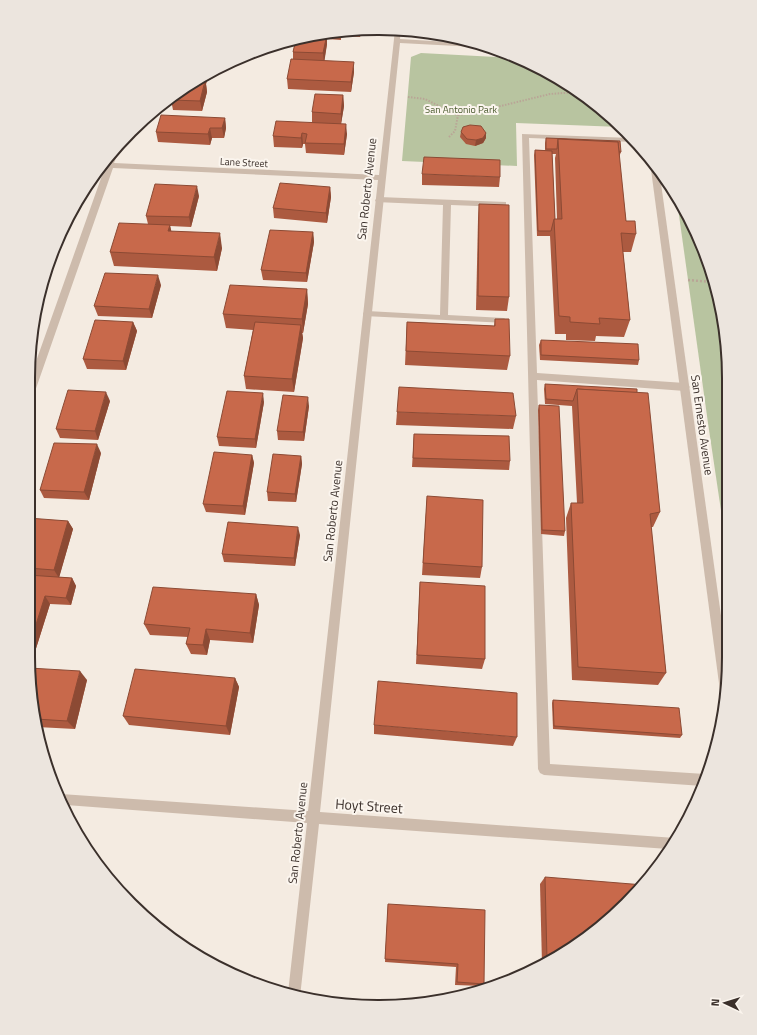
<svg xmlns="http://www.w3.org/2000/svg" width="757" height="1035" font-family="'Titillium Web',sans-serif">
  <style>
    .green { fill: #b8c4a0 }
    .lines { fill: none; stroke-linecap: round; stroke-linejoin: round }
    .path-far1 { stroke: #b9a596; stroke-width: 2; stroke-dasharray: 1.5 1.5; stroke-linecap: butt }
    .path { stroke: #b9a596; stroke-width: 2.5; stroke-dasharray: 2 2; stroke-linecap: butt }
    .service { fill: #cdbbac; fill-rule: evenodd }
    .minor { fill: #cdbbac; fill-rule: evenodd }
    .wall { fill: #ac5a40; fill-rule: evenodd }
    .shaded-wall { fill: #8c4a34 }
    .building { fill: #c8694b; stroke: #8c4a34 }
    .labels { text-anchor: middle; stroke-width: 4; stroke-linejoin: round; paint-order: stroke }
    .far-park-label { font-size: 10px; fill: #4a5a2e; stroke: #fbf5ee }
    .far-street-label { font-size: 10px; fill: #3b302b; stroke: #fbf5ee }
    .street-label { font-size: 12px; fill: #3b302b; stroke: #fbf5ee }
    .near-street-label { font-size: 14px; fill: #3b302b; stroke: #fbf5ee }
    .rim { fill: none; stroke: #3b302b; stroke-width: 2 }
  </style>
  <rect width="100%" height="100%" fill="#f4ebe1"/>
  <g class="green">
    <path d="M421,53l94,5 39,17 55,40 12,12 -105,-4 1,43 -115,-5 9,-104z"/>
    <path d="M677,201l25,43 24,89 1,218 -19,-128z"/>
  </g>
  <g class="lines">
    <g class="path-far1">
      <path d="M408,97l17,2 32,16 11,-1 82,-20 27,-2"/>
      <path d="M449,137l6,-6 3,-16"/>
    </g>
    <path class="path" d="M688,280l24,2"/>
    <g class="service">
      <path d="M522,134l109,4 4,4 -106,-4 8,235 148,10 5,4 -5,4 -148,-11 13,384 155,10 2,1 -4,11 -159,-11 -4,-2 -2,-4z"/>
      <path d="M379,197l127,5v4l-3,1 -52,-2 -3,110 56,3 4,3 -1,2 -143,-7 -1,-2 1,-2 3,-1 73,4 3,-110 -67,-3 -1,-2z"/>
    </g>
    <g class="minor">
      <path d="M395,30h6l-1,9 81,5 14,4 -95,-5 -80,769 355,26 -7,11 -349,-25 -19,173 -12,-4 19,-170 -241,-18 -5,-11 247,17 70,-631 -265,-12 -80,229 -5,4v-17l77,-217h-2l12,-13 2,2 -3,7 265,12z"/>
      <path d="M652,160l7,9 69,497v14l-2,16 -4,-1 -2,-4 -70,-529z"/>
    </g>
  </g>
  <g class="wall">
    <path d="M355,29h6l-1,8 -19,-1v4l-14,-1v5l-3,17 30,11 -3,20 -63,-3 -1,-10 6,-20v-7l3,-13z"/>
    <path d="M209,73l-3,11 1,8 -5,19 -29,-1 -2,-10 1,-4z"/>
    <path d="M343,95l1,11 -3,18 6,10 -3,21 -38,-2 -1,-9h-2l-1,4 -28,-1 -1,-11 39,-14v-10z"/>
    <path d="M225,118l1,10 -2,10h-12l-2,7 -52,-3 -2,-10z"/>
    <path d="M461,132l25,1v5l-3,5 -8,3 -9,-2 -6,-7z"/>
    <path d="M546,138l75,14 -2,5 7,64 10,13 -5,18h-8l7,68 -6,17 -28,-1 -1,5 -29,-1v-6h-11l-5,-98h-13l-3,-81 1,-5h10v-7zM552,154h4l-1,4 2,61h-2z"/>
    <path d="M422,174l78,3 -1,10 -77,-2z"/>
    <path d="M330,187l1,10 -4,26 -53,-5 -1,-10z"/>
    <path d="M199,196l-8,31 -21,-1 1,5 51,17 -5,23 -103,-5 -4,-14 38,-28 -2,-8z"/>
    <path d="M479,204l30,93 -2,14 -31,-1 2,-91z"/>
    <path d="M313,232l1,10 -7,40 -44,-2 -2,-10z"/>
    <path d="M161,285l-9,33 -54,-2 -4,-10z"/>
    <path d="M307,289l1,15 -5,29h-1l1,5 -9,54 -48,-3 -2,-13 9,-46 -27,-2 -3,-14z"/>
    <path d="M495,319l15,37 -3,14 -102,-5 2,-43 87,4z"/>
    <path d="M133,322l4,9 -11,39 -39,-1 -4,-10z"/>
    <path d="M541,340l98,20 -1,5 -98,-5 -1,-15z"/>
    <path d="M545,384l92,9 23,119 -7,15h-2l15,146 -8,12 -86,-5 -6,-162 5,-15h6l-5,-97 -27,-2 -1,-15z"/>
    <path d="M110,401l-12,39 -38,-2 -4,-9z"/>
    <path d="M264,402l-8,46 -37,-2 -2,-9z"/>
    <path d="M539,405l26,126 -1,5 -23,-2 -3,-124z"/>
    <path d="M309,406l-5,35 -26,-1 -1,-9z"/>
    <path d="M397,412l119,4 -3,13 -117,-4z"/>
    <path d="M414,434l96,27 -1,9 -97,-3z"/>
    <path d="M101,453l-12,47 -45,-2 -4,-8z"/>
    <path d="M252,455l2,8 -9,52 -39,-3 -3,-8z"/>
    <path d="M301,456l1,8 -6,38 -28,-1 -1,-9z"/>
    <path d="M427,496l55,71 -2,11 -58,-3z"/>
    <path d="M28,519l40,2 5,8 -14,48 13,1 4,8 -5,19 -21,-1 -17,54h-5z"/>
    <path d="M300,535l-5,31 -71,-4 -2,-8z"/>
    <path d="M420,582l65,77 -3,10 -66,-5z"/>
    <path d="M256,594l3,11 -6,38 -43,-3 -3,15 -16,-1 -5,-10 2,-7 -38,-2 -6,-11z"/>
    <path d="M29,668l58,12 -12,49 -38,-2z"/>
    <path d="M235,678l4,9 -9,48 -101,-10 -6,-9z"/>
    <path d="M553,700l129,35 -2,3 -127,-9 -1,-26z"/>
    <path d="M374,725l143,12 -4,9 -139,-12z"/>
    <path d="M545,877l47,57 -50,30 -2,-80z"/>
    <path d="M388,904l96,80 -2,2 -27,-1 1,-18 -71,-5z"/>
  </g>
  <g class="shaded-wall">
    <path d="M360,29h1l-1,8z"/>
    <path d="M327,34v10l-3,20 -1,-11z"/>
    <path d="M354,62v10l-3,20v-10z"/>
    <path d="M209,73l-3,11 1,8 -5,19 -2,-10 5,-17 -2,-7z"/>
    <path d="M343,95l1,11 -3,18v-10z"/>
    <path d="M225,118l1,10 -2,10 -2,-10z"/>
    <path d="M346,124l1,10 -3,21v-11z"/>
    <path d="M210,128l2,10 -2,7 -2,-11z"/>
    <path d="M302,133l1,11 -1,4 -1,-10z"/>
    <path d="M486,133v5l-3,5 -8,3 1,-6z"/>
    <path d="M197,186l2,10 -8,31 -2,-10z"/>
    <path d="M330,187l1,10 -4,26 -1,-10z"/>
    <path d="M170,225l3,14 -5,-8z"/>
    <path d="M313,232l1,10 -7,40 -1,-9z"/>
    <path d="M220,233l2,15 -5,23 -3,-14z"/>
    <path d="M158,275l3,10 -9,33 -3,-9z"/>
    <path d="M307,289l1,15 -5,29 -1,-14z"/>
    <path d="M133,322l4,9 -11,39 -3,-9z"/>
    <path d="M301,325l2,13 -9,54 -2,-13z"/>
    <path d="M106,392l4,9 -12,39 -3,-9z"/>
    <path d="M263,393l1,9 -8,46 -1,-9z"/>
    <path d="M308,397l1,9 -5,35 -1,-9z"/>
    <path d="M97,444l4,9 -12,47 -5,-8z"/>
    <path d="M252,455l2,8 -9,52 -2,-9z"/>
    <path d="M301,456l1,8 -6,38 -1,-8z"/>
    <path d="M68,521l5,8 -14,49 -5,-8z"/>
    <path d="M298,527l2,8 -5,31 -1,-8z"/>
    <path d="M72,578l4,8 -5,19 -5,-7z"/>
    <path d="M256,594l3,11 -6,38 -3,-10z"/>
    <path d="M45,596l5,8 -17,54 -5,-6v-2z"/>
    <path d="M206,629l4,11 -3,15 -4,-10z"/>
    <path d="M80,671l7,9 -12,49 -8,-8z"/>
    <path d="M235,678l4,9 -9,48 -4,-9z"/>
  </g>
  <g class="building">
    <path d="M324,34h3l-4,19 -30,-1 3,-13z"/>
    <path d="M291,59l63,3 -3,20 -64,-3z"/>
    <path d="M196,81h9l-5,20 -29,-1 1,-4z"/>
    <path d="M315,94l28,1 -2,19 -29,-2z"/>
    <path d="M161,115l64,3 -3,10h-12l-2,6 -52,-2z"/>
    <path d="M276,121l70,3 -2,20 -39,-1 2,-9 -5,-1 -1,5 -28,-2z"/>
    <path d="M470,125l11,1 5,7 -3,5 -7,2 -9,-1 -6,-7 2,-5z"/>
    <path d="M546,138l74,3 1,11h-2l-1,-10 -60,-3 -1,10h-11z"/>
    <path d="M558,139l60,3 8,79h9l1,13 -15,-1 9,87 -31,-2 1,6 -30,-2v-5l-11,-1 -5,-97h8z"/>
    <path d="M535,150l17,1 3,68h-1l-3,12h-13z"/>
    <path d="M424,157l76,3v17l-78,-3z"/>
    <path d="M280,183l50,4 -4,26 -53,-5z"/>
    <path d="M155,184l42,2 -8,31 -43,-1z"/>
    <path d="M479,204l30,1v92l-31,-1z"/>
    <path d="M119,223l51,2 -2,6 52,2 -6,24 -104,-5z"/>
    <path d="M270,230l43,2 -7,41 -45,-3z"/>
    <path d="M105,273l53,2 -9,34 -55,-3z"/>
    <path d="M230,285l77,4 -5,30 -79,-5z"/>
    <path d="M495,319h14l1,37 -104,-5 1,-29 88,4z"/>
    <path d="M95,320l38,2 -10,39 -40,-2z"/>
    <path d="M255,322l46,3 -9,54 -48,-3z"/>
    <path d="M541,340l97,4 1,16 -98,-5z"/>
    <path d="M545,384l92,5v4l-60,-4 -4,12 -27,-2z"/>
    <path d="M399,387l114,6 3,23 -119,-4z"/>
    <path d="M577,389l71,4 12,119 -10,2 16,159 -88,-6 -7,-164h12z"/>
    <path d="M68,390l38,2 -11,39 -39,-2z"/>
    <path d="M227,391l36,2 -8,46 -38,-2z"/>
    <path d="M283,395l25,2 -5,35 -26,-1z"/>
    <path d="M539,405l20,1 6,125 -23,-1z"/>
    <path d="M414,434l95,2 1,25 -97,-3z"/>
    <path d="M54,443l43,1 -13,48 -44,-2z"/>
    <path d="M214,452l38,3 -9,51 -40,-2z"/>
    <path d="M273,454l28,2 -6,38 -28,-2z"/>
    <path d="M427,496l56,4 -1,67 -59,-4z"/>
    <path d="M28,518l40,3 -14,49 -26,-2z"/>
    <path d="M228,522l70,5 -4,31 -72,-4z"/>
    <path d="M28,575l44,3 -6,20 -21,-2 -17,54z"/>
    <path d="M420,582l65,4v73l-68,-4z"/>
    <path d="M153,587l103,7 -6,39 -44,-4 -3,16 -17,-1 4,-16 -46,-4z"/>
    <path d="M29,668l51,3 -13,50 -31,-2z"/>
    <path d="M135,669l100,9 -9,48 -103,-10z"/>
    <path d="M378,681l139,12v44l-143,-12z"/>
    <path d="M553,700l126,8 3,27 -128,-9z"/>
    <path d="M545,877l99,8 -2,2 -50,47 -45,26z"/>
    <path d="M388,904l97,6 -1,74 -27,-2 1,-18 -73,-5z"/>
  </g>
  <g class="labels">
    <g class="far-park-label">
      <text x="461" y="113">San Antonio Park</text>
    </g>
    <g class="far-street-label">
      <text transform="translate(244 162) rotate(3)" y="4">Lane Street</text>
    </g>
    <g class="street-label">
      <text transform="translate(367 189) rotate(-84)" y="4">San Roberto Avenue</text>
      <text transform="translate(702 425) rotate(82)" y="4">San Ernesto Avenue</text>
      <text transform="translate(333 511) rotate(-84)" y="4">San Roberto Avenue</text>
      <text transform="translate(298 833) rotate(-84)" y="4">San Roberto Avenue</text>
    </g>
    <g class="near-street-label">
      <text transform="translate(369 806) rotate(4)" y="5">Hoyt Street</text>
    </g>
  </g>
  <path d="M0 0H757V1035H0ZM378 35H379A343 343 0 0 1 722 378V657A343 343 0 0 1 379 1000H378A343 343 0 0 1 35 657V378A343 343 0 0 1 378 35Z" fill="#ece5de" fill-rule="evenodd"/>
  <path class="rim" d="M378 35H379A343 343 0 0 1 722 378V657A343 343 0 0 1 379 1000H378A343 343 0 0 1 35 657V378A343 343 0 0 1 378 35Z"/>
  <g transform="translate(725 1003) rotate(274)" stroke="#fbf5ee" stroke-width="3" paint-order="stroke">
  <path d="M0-3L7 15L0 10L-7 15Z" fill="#3b302b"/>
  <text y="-6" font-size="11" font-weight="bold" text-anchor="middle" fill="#3b302b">N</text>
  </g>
</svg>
